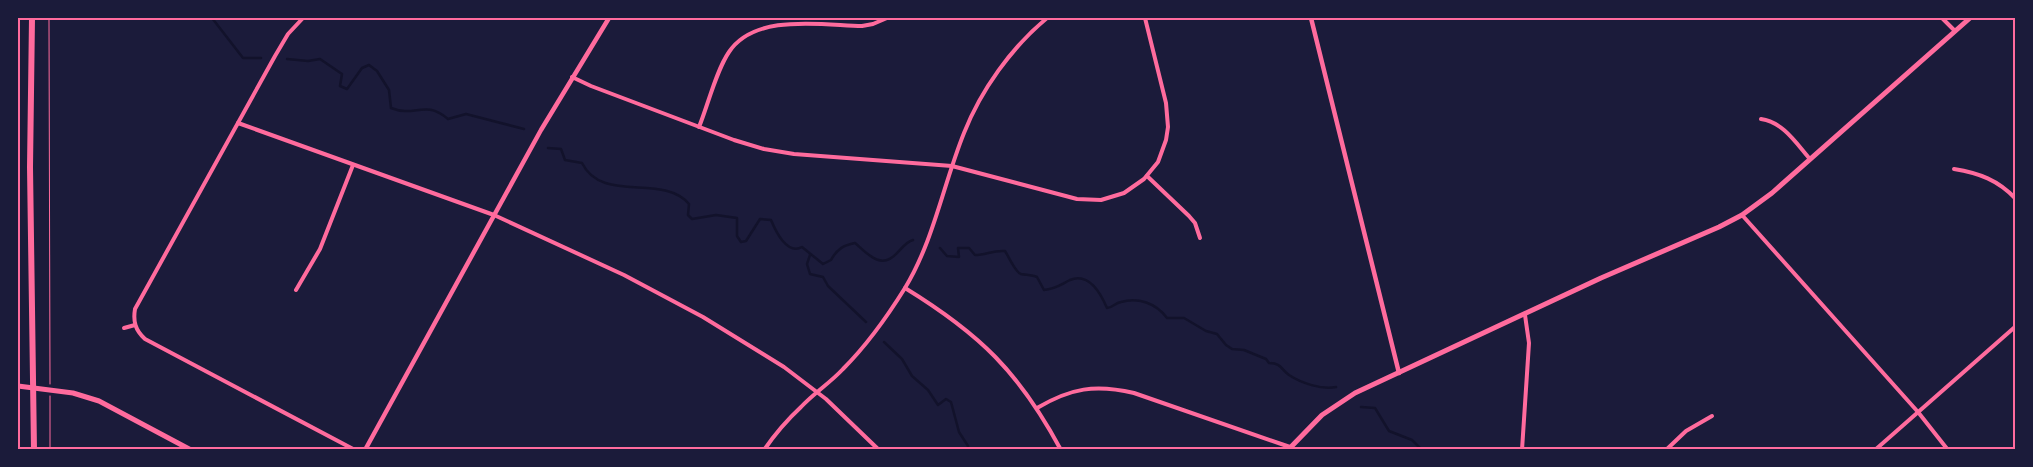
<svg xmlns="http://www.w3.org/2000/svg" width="2033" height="467" font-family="'IBM Plex Sans',sans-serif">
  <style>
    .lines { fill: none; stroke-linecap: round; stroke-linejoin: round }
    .stream { stroke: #12122b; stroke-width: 2.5 }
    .path { stroke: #ff6b9d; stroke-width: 1 }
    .minor { stroke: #ff6b9d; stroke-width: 4 }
    .tertiary { stroke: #ff6b9d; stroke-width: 4.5 }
    .secondary { stroke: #ff6b9d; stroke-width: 5 }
    .motorway { stroke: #ff6b9d; stroke-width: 6 }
    .neatline { fill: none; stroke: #ff6b9d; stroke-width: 2 }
  </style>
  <rect width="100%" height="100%" fill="#1b1b3a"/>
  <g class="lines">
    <g class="stream">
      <path d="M212,18l31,40h18"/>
      <path d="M287,59l21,2 12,-2 22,15 -2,12 7,3 15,-21 7,-3 8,6 12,19 2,18c25,10 33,-9 57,11l18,-5 58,15"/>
      <path d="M548,148l13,1 4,11 17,3c20,41 81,10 107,41l-1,11 4,4 24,-4 21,3v18l4,6 5,-1 14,-22 11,1c5,12 16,35 31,27l21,17 8,-4c6,-11 13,-15 24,-17 12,10 26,28 42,10 5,-5 9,-11 16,-13"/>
      <path d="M940,248l7,8 12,1 -1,-9h11l6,7c11,0 18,-5 30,-4 4,6 10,21 16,23 5,1 11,1 16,3l7,13c11,-1 16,-5 26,-10 19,-8 31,14 37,28 5,0 8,-5 14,-6 17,-5 35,1 46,16h17l22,13 11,3 9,11 6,4 12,1 22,9 3,4c12,0 12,6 20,12 12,8 33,15 47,12"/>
      <path d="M810,255l-3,9 3,10 13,3 5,9 38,36"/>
      <path d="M884,342l18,17 10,17 16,14 10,15 8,-6 5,3 8,30 9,14v4"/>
      <path d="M1361,407l14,1 14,23 23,9 10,10"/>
    </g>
    <g class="path">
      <path d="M49,18l1,366"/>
      <path d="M50,396v54"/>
    </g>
    <g class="minor">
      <path d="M303,18l-15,16 -13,22 -140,253c-2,12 0,21 10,30l210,111"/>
      <path d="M1942,18l13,13"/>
      <path d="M572,77l19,9 143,54 30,9 30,5 158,12 125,33 24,1 23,-7 20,-14 14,-17 8,-22 2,-13 -2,-24 -21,-85"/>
      <path d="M1761,119c22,3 35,24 49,40"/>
      <path d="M238,123l256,92 130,60 79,42 81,50 42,32 53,51"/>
      <path d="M699,127c9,-22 17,-56 30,-75 26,-39 92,-27 133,-26l11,-2 14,-6"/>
      <path d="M1954,169c25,4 44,11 62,30"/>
      <path d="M1147,176l42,40 6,7 5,15"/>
      <path d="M1742,215l176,197 30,38"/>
      <path d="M905,288c75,46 114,84 156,162"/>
      <path d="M296,290l24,-41 33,-84"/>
      <path d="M124,328l11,-3"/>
      <path d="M1037,408c34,-20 58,-24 97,-15l156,54 4,3"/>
      <path d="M764,450c11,-16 23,-30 37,-43 13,-14 29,-24 42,-38 24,-24 44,-52 62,-81 29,-48 38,-103 59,-155 17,-43 47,-85 83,-115"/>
      <path d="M1522,450l7,-107 -4,-28"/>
      <path d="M1666,450l20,-19 26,-15"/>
      <path d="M1875,450l141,-124"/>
    </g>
    <g class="tertiary">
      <path d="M1311,18l88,355"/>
      <path d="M365,450l176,-320 68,-112"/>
    </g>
    <g class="secondary">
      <path d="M18,386l55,7 26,8 92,49"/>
      <path d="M1288,450l34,-35 33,-22 246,-115 118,-51 23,-12 30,-22 198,-175"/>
    </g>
    <path class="motorway" d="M32,18l-2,149 4,283"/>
  </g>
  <rect width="2033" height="467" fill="none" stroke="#1b1b3a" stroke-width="38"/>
  <rect x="19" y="19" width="1995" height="429" class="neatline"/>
</svg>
